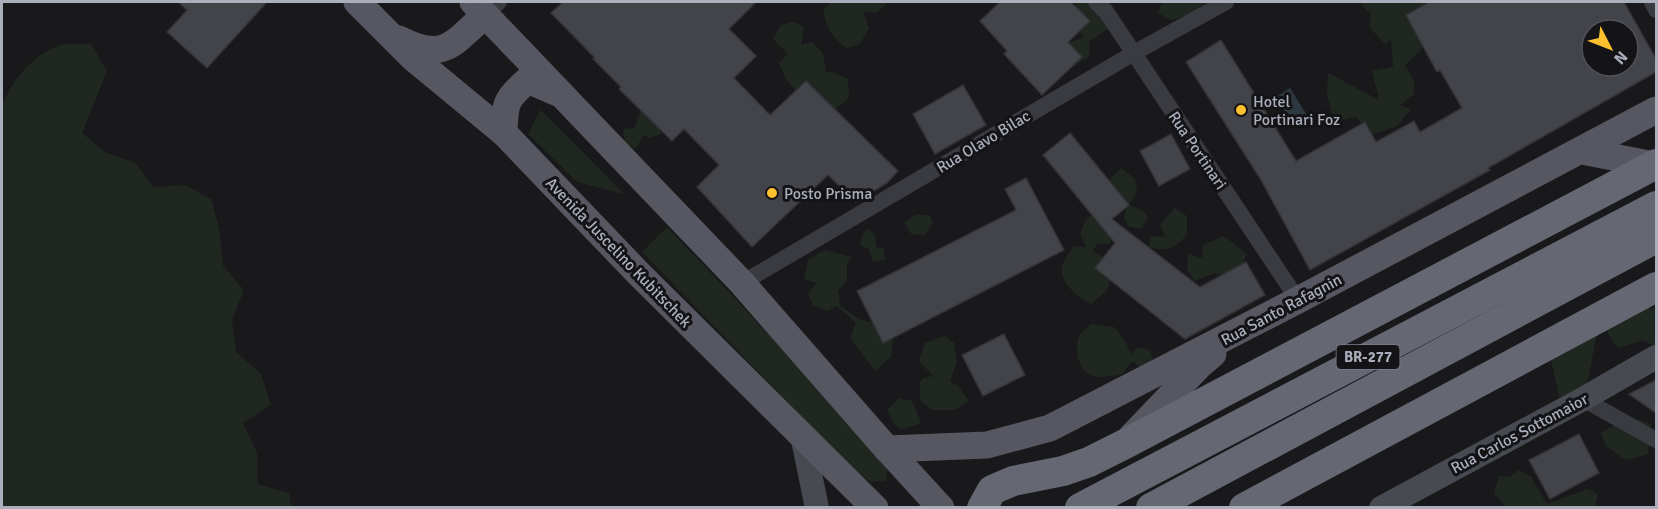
<svg xmlns="http://www.w3.org/2000/svg" width="1658" height="509" font-family="Signika,sans-serif">
  <style>
    .green { fill: #1f2720 }
    .water { fill: #2e3841 }
    .building { fill: #434449; stroke: #333338; stroke-width: 1.5; fill-rule: evenodd }
    .lines { fill: none; stroke-linecap: round; stroke-linejoin: round }
    .street { stroke: #3a3b41; stroke-width: 16 }
    .secondary { stroke: #484a51; stroke-width: 24 }
    .primary { stroke: #565760; stroke-width: 27 }
    .highway { stroke: #656872; stroke-width: 30 }
    .poi-dot { fill: #fdc12f; stroke: #141417; stroke-width: 2 }
    .labels { text-anchor: middle; stroke-width: 6; stroke-linejoin: round; paint-order: stroke }
    .shield { fill: #141417; stroke: #7e808a; stroke-width: 1.5 }
    .shield-label { font-size: 15px; font-weight: bold; fill: #abafbc }
    .poi-label { font-size: 16px; fill: #abafbc; stroke: #141417; text-anchor: start }
    .street-label { font-size: 16px; fill: #abafbc; stroke: #141417 }
  </style>
  <rect width="100%" height="100%" fill="#19191c"/>
  <g class="green">
    <path d="M831,2h57l-11,11 -14,-1 6,16 -9,16 -13,4c-14,-9 -21,-20 -24,-37z"/>
    <path d="M1076,2h35l4,12 -8,15 -18,13 1,14 -23,14 -12,-23 30,-10 -14,-10z"/>
    <path d="M1162,2h45l-18,13 -18,5 -13,-7z"/>
    <path d="M1359,2h92l24,42 -32,-29 -20,-10 -17,10 18,32 -19,18 9,16v13l-14,11 11,4 -14,17 -25,9 -16,-18 -22,5 -7,-28 1,-21 51,27 -7,-29 21,-4 -2,-27 -6,4 -16,-17 2,-13z"/>
    <path d="M794,22l10,6 -3,17 11,-3 11,11 3,19h7l15,7 1,19 -14,11c-14,-5 -20,-10 -25,-24l-15,5 -9,-11 -7,-16 9,-9 -15,-15 8,-14z"/>
    <path d="M91,44l16,27 -25,62 23,19 30,11 19,24 32,-2 26,15 8,33 3,33 21,24 -12,30 4,32 25,22 10,31 -28,18 14,30 1,31 31,9 2,14h-289v-402c11,-25 29,-49 56,-59 10,-3 23,-2 33,-2z"/>
    <path d="M541,109v1l83,84 -47,-12 -49,-48z"/>
    <path d="M650,109l8,6 3,19 -11,4 -7,-3 -7,14 -11,-5 -2,-15 11,-1 7,-18z"/>
    <path d="M1121,168l14,11 2,13 -8,13 13,5 6,7 -7,12 -13,-3 -4,-8 3,-12 -20,-16 4,-12z"/>
    <path d="M1175,208l12,8v19c-13,13 -20,18 -38,12l2,-11 14,1 -5,-13z"/>
    <path d="M1096,213l18,11 -4,20h-12l-5,7 11,7 8,15 -4,16 -17,15c-13,-8 -31,-19 -29,-37 1,-6 8,-15 12,-21l12,1 -6,-13 6,-15z"/>
    <path d="M916,215h13l4,8 -8,12 -14,-1 -7,-12z"/>
    <path d="M667,227l208,219 13,19 -2,16 -15,1 -16,-11 -213,-219z"/>
    <path d="M868,229c8,5 8,9 8,18l8,1 1,12 -12,2 -4,-13 -9,-4 2,-10z"/>
    <path d="M1224,236l23,18 -6,14 -9,8 -17,-3 -20,8 -8,-11 1,-16 14,4 1,-13z"/>
    <path d="M825,250l27,7 -5,7v16l-9,11 2,15 21,14 18,4 14,14 -2,19 -16,14 -25,-33 6,-15 -19,-17 -10,5 -14,-6 -5,-11 8,-11 -12,-4 4,-19z"/>
    <path d="M1644,286l6,22 6,2v37l-13,-7 -24,8 -7,-7 -7,-14z"/>
    <path d="M1583,317l14,16 -10,52 -14,9 -14,3 -9,-43 -1,-20 10,-12z"/>
    <path d="M1091,324l23,3 11,14 6,13 7,-7 12,3 4,15 -11,4 -11,-8 -9,13c-10,1 -25,6 -34,0 -12,-7 -15,-28 -9,-40 3,-3 8,-7 11,-10z"/>
    <path d="M945,336l9,7 3,18 -7,20 8,5 11,15 -14,9h-23l-12,-10v-18l3,-4 10,-2 -14,-15 6,-18z"/>
    <path d="M899,398l13,3 9,22 -20,7 -8,-8 -6,-12z"/>
    <path d="M1628,416l23,8 -3,30 -22,6 -20,-14 -5,-13z"/>
    <path d="M1519,470l12,7 16,27 40,-15 11,5 -3,13h-89l-12,-13 5,-18 11,1z"/>
  </g>
  <path class="water" d="M1290,88l18,29 -14,9 -18,-29z"/>
  <g class="building">
    <path d="M178,2h89l-60,66 -40,-36 20,-22z"/>
    <path d="M563,2h193l-27,27 27,27 -22,22 36,37 36,-34 92,90 -11,12 -31,19 -28,-27 -76,72 -55,-60 22,-22 -35,-36 -12,12 -53,-52 2,-2 -28,-28 2,-1 -44,-45z"/>
    <path d="M1000,2h71l19,19 -22,21 14,15 -40,38 -38,-41 3,-3 -27,-30z"/>
    <path d="M1429,2h195l32,57v13l-168,96 2,2 -180,100 -49,-90 -75,-118 35,-22 75,121 69,-39 11,20 38,-21 6,11 42,-24 -22,-38 -3,2 -31,-57zM1592,30h36v36h-36z"/>
    <path d="M963,85l23,40 -51,29 -22,-40z"/>
    <path d="M1070,133l59,72 -17,14 88,68 46,-25 19,33 -80,44 -90,-71 20,-25 -72,-88z"/>
    <path d="M1171,134l19,35 -31,17 -19,-35z"/>
    <path d="M1026,178l38,72 -181,93 -26,-52 159,-81 -11,-21z"/>
    <path d="M1004,334l21,41 -42,21 -21,-41z"/>
    <path d="M1656,380v33l-27,-19z"/>
    <path d="M1579,434l20,39 -49,26 -21,-39z"/>
  </g>
  <g class="lines">
    <g class="street">
      <path d="M1096,2l11,11 191,287"/>
      <path d="M1652,2l4,8"/>
      <path d="M485,15l14,-13"/>
      <path d="M742,283l392,-230 92,-51"/>
      <path d="M1583,399l73,41"/>
    </g>
    <g class="secondary">
      <path d="M802,435l15,73"/>
      <path d="M1381,508l202,-109 73,-42"/>
    </g>
    <g class="primary">
      <path d="M357,2l55,55 92,76 134,140 237,235"/>
      <path d="M473,2l269,281 145,166 54,59"/>
      <path d="M399,39c46,23 52,6 86,-24"/>
      <path d="M504,133c1,-29 1,-34 24,-53l30,13"/>
      <path d="M1582,151l72,14"/>
      <path d="M1132,436l68,-71 13,-11"/>
      <path d="M887,449l100,-4 63,-17 248,-128 358,-190"/>
    </g>
    <g class="highway">
      <path d="M982,508l10,-18 21,-9 50,-10 26,-9 34,-17 533,-281"/>
      <path d="M1080,508l576,-302"/>
      <path d="M1151,508l505,-270"/>
      <path d="M1244,508l412,-221"/>
    </g>
  </g>
  <g class="poi-dot">
    <circle cx="1241" cy="110" r="6"/>
    <circle cx="772" cy="193" r="6"/>
  </g>
  <g class="labels">
    <rect class="shield" x="1336.5" y="345" width="63" height="24" rx="4.5"/>
    <g class="shield-label">
      <text x="1368" y="362">BR-277</text>
    </g>
    <g class="poi-label">
      <text x="1253" y="107">Hotel<tspan x="1253" dy="18">Portinari Foz</tspan></text>
      <text x="784" y="199">Posto Prisma</text>
    </g>
    <g class="street-label">
      <text transform="translate(983 141) rotate(-31)" y="6">Rua Olavo Bilac</text>
      <text transform="translate(1198 150) rotate(56)" y="6">Rua Portinari</text>
      <text transform="translate(619 252) rotate(46)" y="6">Avenida Juscelino Kubitschek</text>
      <text transform="translate(1281 309) rotate(-28)" y="6">Rua Santo Rafagnin</text>
      <text transform="translate(1519 433) rotate(-28)" y="6">Rua Carlos Sottomaior</text>
    </g>
  </g>
  <rect width="1658" height="509" fill="none" stroke="#abafbc" stroke-width="6"/>
  <g transform="translate(1610 48) rotate(132)"><circle r="28" fill="#141417" stroke="#505259" stroke-width="1.5"/>
  <path d="M0-4.5L10 22L0 15L-10 22Z" fill="#fdc12f"/>
  <text y="-9" font-size="16" font-weight="bold" text-anchor="middle" fill="#abafbc">N</text>
  </g>
</svg>
